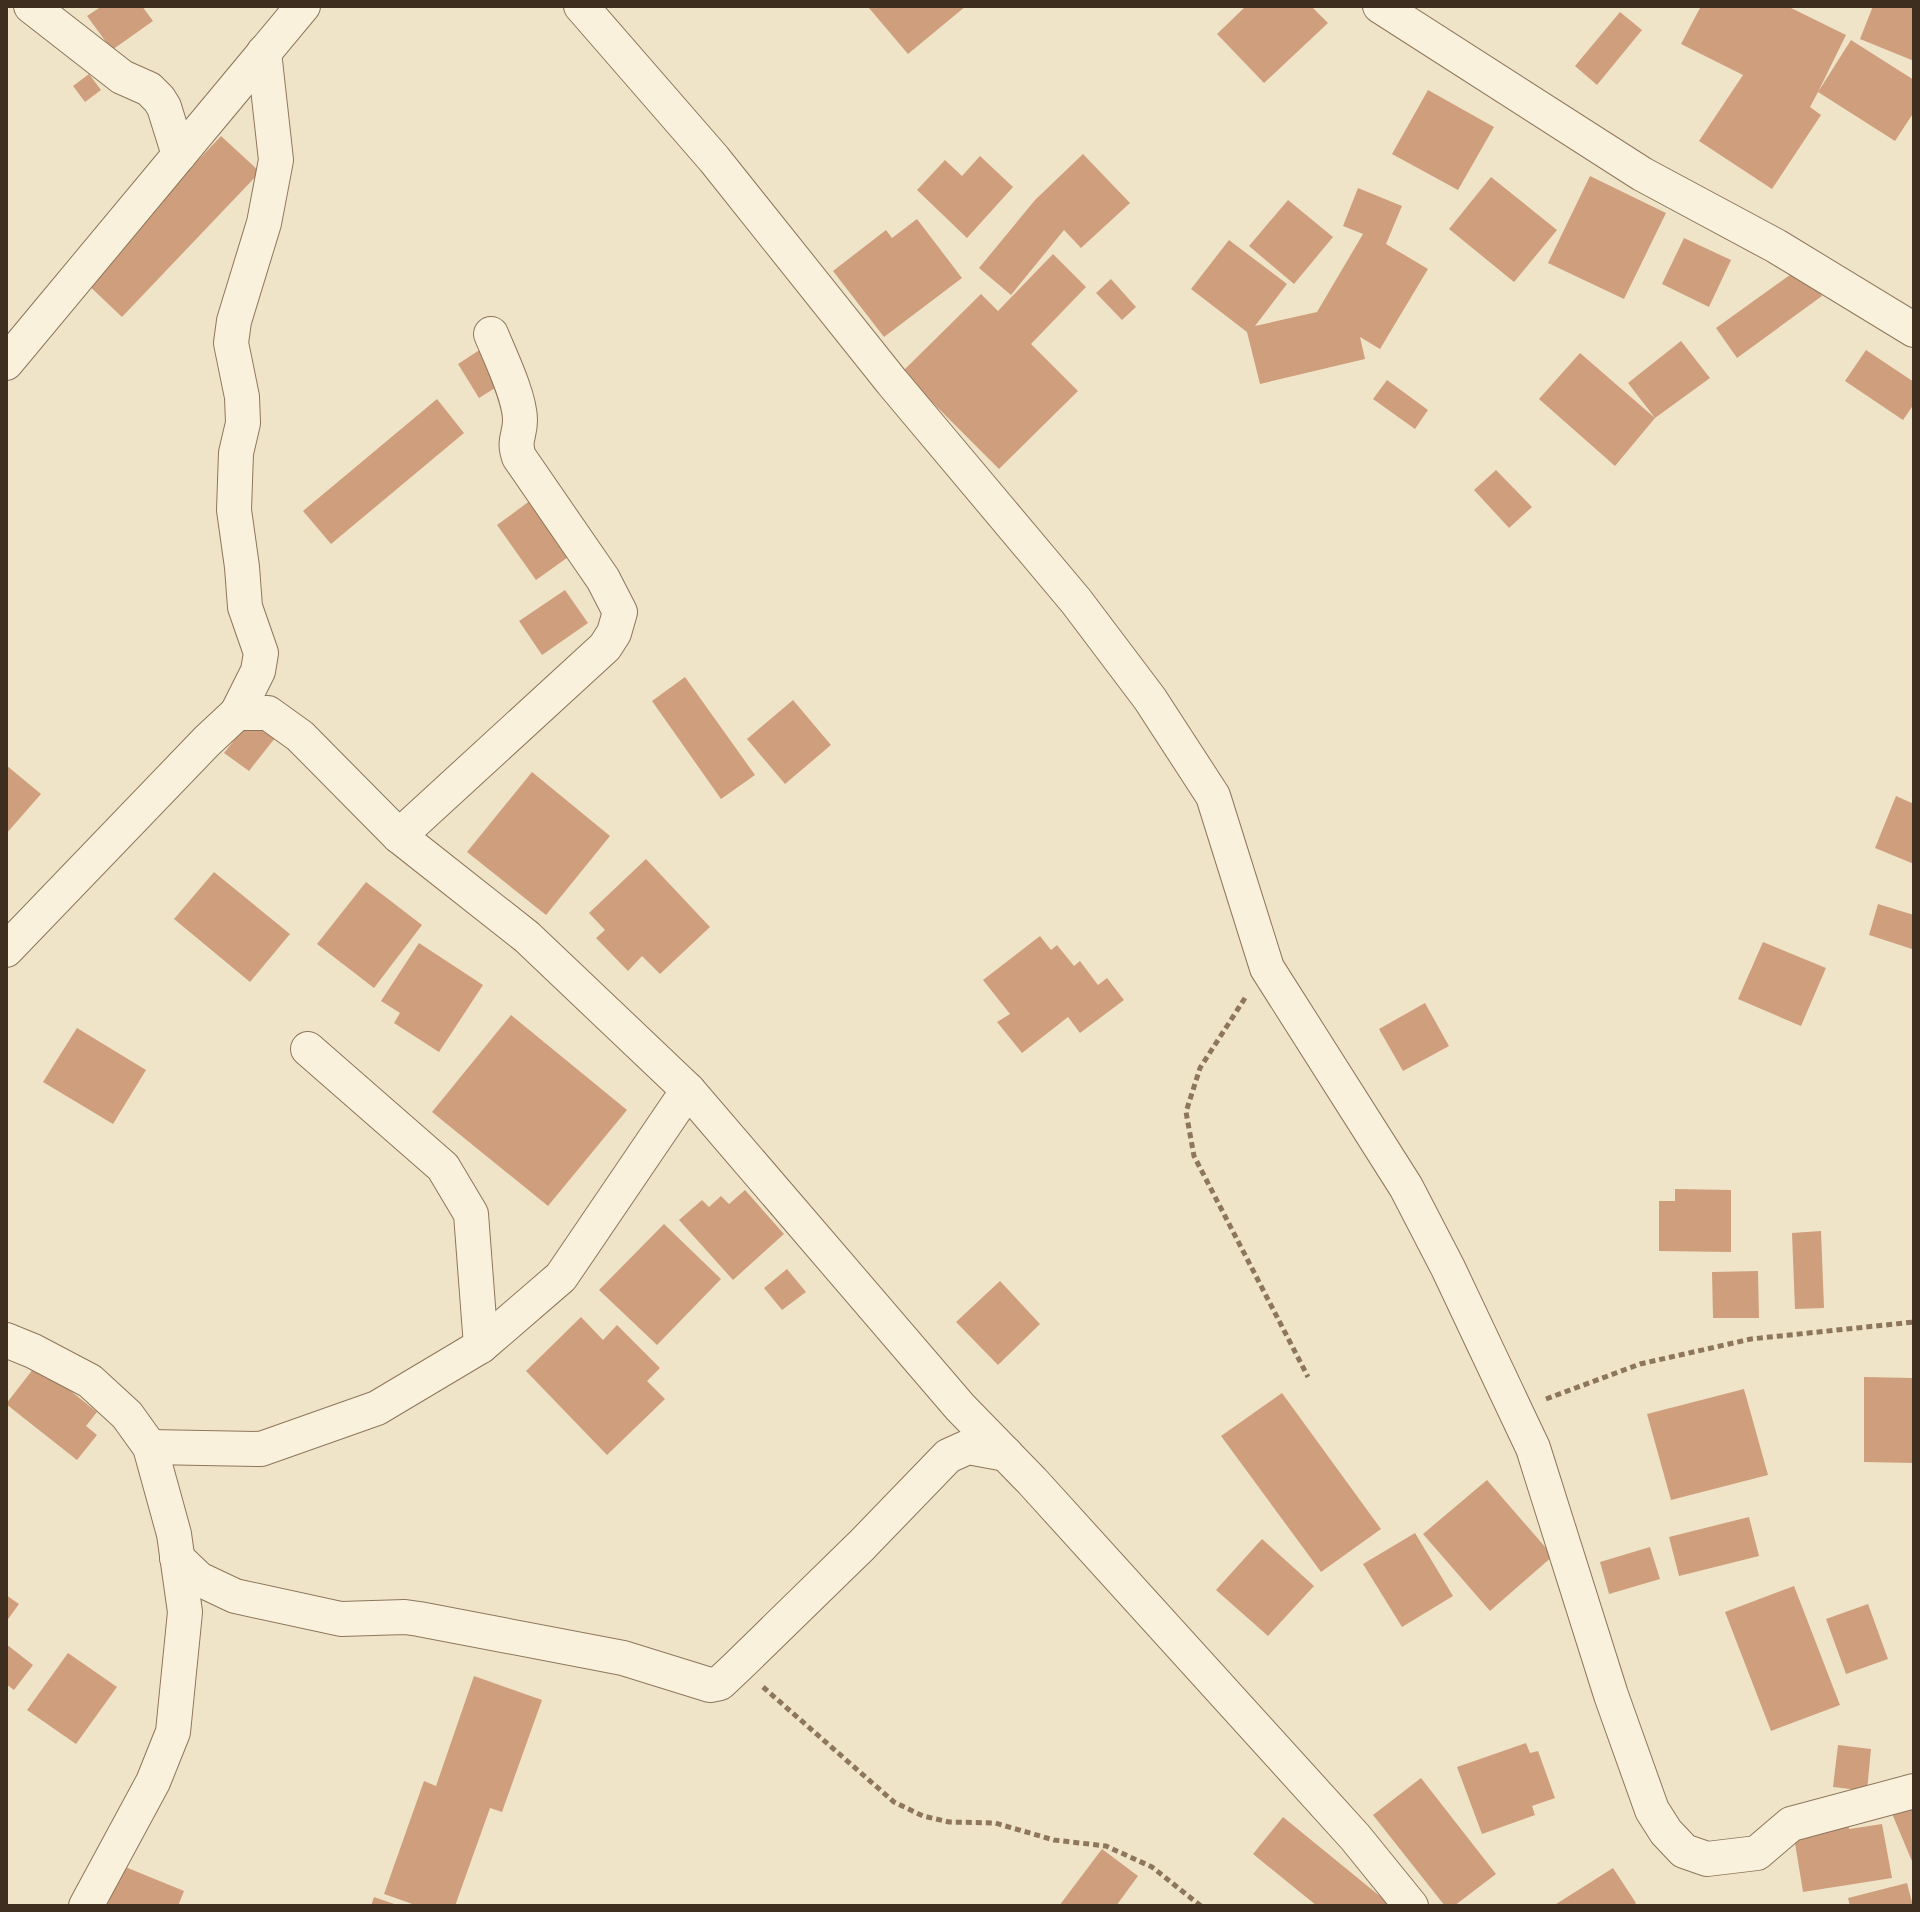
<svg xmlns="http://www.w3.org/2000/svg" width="1920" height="1912" font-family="'Roboto Serif',serif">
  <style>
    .building { fill: #cf9f7d }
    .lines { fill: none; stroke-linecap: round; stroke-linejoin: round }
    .street-casing { stroke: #8d765c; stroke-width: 36 }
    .path { stroke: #8d765c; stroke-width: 5; stroke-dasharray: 6 4; stroke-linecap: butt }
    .street { stroke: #faf1dc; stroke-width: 34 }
  </style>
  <rect width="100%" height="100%" fill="#f0e4c8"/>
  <g class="building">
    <path d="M102,6h40l11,15 -41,29 -25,-34z"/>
    <path d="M871,6h95l-58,48 -39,-46z"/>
    <path d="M1246,6h65l17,17 -64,60 -47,-49z"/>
    <path d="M1701,6h86l59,29 -28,57 33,-52 63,40v32l-19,29 -77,-49 -8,15 11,8 -49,74 -73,-48 44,-66 -62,-31z"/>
    <path d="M1873,6h41v55l-54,-22z"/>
    <path d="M1620,12l22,18 -45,55 -22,-19z"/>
    <path d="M89,74l12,16 -16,12 -12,-16z"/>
    <path d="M1428,90l66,37 -36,63 -66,-36z"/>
    <path d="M221,136l39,36 -138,145 -38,-36z"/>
    <path d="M1083,154l47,49 -49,45 -17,-18 -53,65 -32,-27 56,-68z"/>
    <path d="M980,156l33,31 -46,51 -50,-48 28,-30 17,16z"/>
    <path d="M1590,176l76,37 -42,86 -76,-36z"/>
    <path d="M1491,177l66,53 -43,52 -65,-53z"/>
    <path d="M1358,188l44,18 -16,38 42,25 -48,80 -20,-12 5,22 -105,25 -13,-52 -56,-43 38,-49 58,44 -32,42 62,-14 46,-78 -20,-8z"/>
    <path d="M1288,200l45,37 -39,47 -45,-38z"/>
    <path d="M917,219l45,59 -78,59 -51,-66 53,-41 6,8z"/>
    <path d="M1684,238l47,22 -22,47 -47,-23z"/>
    <path d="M1053,254l33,33 -55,57 47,47 -79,78 -97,-97 79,-78 17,17z"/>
    <path d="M1801,267l21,29 -85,62 -21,-30z"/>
    <path d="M1111,279l25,28 -14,13 -26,-27z"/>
    <path d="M1681,341l29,37 -55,40 -40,48 -76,-67 41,-46 75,65 -27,-35z"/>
    <path d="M481,349l22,34 -24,15 -21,-34z"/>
    <path d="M1866,350l48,32v22l-11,16 -58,-39z"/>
    <path d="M1387,380l41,30 -13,19 -42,-30z"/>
    <path d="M437,399l27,34 -133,111 -28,-33z"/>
    <path d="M1496,470l36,37 -23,21 -35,-38z"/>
    <path d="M531,500l40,55 -35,25 -39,-55z"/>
    <path d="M565,590l23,33 -46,32 -23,-34z"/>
    <path d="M685,677l70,98 -34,24 -69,-98z"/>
    <path d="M793,700l38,45 -46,39 -38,-45z"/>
    <path d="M251,719l24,19 -26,33 -25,-18z"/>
    <path d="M6,765l35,29 -35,40z"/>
    <path d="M532,772l78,64 -64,79 -79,-63z"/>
    <path d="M1896,796l18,8v60l-39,-16z"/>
    <path d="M646,859l64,68 -50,47 -18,-18 -14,15 -32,-33 9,-8 -16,-17z"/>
    <path d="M214,872l76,62 -40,48 -76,-63z"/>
    <path d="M366,882l56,43 -48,63 -57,-44z"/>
    <path d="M1878,904l36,11 -2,34 -43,-14z"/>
    <path d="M1040,936l11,14 6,-5 17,21 6,-5 18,24 9,-7 17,22 -44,33 -12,-16 -46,36 -25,-31 13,-8 -27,-34z"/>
    <path d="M1763,942l63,26 -25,58 -63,-27z"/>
    <path d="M419,943l64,42 -44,67 -45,-29 6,-10 -19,-12z"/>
    <path d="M1425,1003l24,43 -46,25 -24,-42z"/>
    <path d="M511,1015l116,95 -79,96 -116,-94z"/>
    <path d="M77,1028l69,42 -33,54 -70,-42z"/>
    <path d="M1675,1189l56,1v62l-72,-1v-50h16z"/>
    <path d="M745,1190l39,44 -51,46 -54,-60 23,-20 7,7 12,-11 8,8z"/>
    <path d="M664,1224l57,55 -64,66 -58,-55z"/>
    <path d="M1821,1231l3,77 -29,1 -3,-76z"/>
    <path d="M787,1269l19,23 -24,18 -18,-22z"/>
    <path d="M1758,1271l1,47h-46l-1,-46z"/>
    <path d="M1000,1281l40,43 -42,41 -42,-43z"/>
    <path d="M581,1317l22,23 14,-15 43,43 -13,13 18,18 -58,56 -81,-84z"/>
    <path d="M37,1364l60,48 -11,14 11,9 -20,25 -71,-56z"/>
    <path d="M1864,1377l50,1v85l-50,-1z"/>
    <path d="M1744,1389l24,86 -97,25 -24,-86z"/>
    <path d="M1282,1393l99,136 -60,43 -100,-136z"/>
    <path d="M1487,1480l66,76 -63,55 -67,-77z"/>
    <path d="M1749,1517l10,39 -80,20 -10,-39z"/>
    <path d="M1415,1533l38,63 -51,31 -39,-63z"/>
    <path d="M1262,1539l52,47 -46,50 -52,-46z"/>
    <path d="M1650,1547l10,32 -51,15 -9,-32z"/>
    <path d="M1794,1586l46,119 -69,26 -46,-119z"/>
    <path d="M6,1595l13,9 -13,18z"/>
    <path d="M1868,1604l20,55 -42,15 -20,-55z"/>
    <path d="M6,1644l27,21 -19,25 -8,-6z"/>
    <path d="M68,1653l49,34 -41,57 -49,-34z"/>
    <path d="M474,1676l68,24 -40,112 -12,-4 -35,98h-37l-34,-12 40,-113 12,5z"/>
    <path d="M1526,1743l4,10 8,-2 17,47 -23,8 3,9 -53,19 -25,-67z"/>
    <path d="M1838,1745l33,4 -4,42 -34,-4z"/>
    <path d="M1421,1778l75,96 -42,32h-9l-72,-91z"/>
    <path d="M1914,1799v67l-24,-57z"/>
    <path d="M1847,1814l2,15 33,-5 10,54 -89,14 -10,-61z"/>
    <path d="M1283,1817l109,89h-75l-64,-52z"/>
    <path d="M1102,1849l36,27 -22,30h-57z"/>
    <path d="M123,1866l61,25 -6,15h-71z"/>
    <path d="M1613,1868l23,35 -4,3h-79z"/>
    <path d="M1907,1883l6,23h-63l-2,-8z"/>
    <path d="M374,1897l26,9h-29z"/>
  </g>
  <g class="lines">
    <g class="street-casing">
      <g id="street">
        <path d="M31,6l91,71 27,12 10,10 5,8 15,48"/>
        <path d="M581,6l133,153 178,223 184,219 74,98 63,97 54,172 139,219 42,81 85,180 78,247 41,115 14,22 18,19 23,8 50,-6 34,-29 123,-33"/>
        <path d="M1380,6l262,168 134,72 138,84"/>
        <path d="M6,363l297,-357"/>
        <path d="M237,713l21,-42 3,-18 -16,-46 -3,-40 -8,-57 2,-57 7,-30 -1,-26 -11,-54 3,-22 30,-98 12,-63 -12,-108"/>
        <path d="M399,836l206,-189 9,-14 6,-21 -17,-33 -84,-122c-6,-17 1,-21 1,-37 0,-23 -20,-64 -29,-86"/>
        <path d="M6,950l201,-209 30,-28h31l32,23 99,100 128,101 161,153 272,317 72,74 323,356 56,69"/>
        <path d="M308,1049l135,118 28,47 10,132"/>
        <path d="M6,1340l27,11 57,30 37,34 23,32 24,87 11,78 -12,120 -20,50 -67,124"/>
        <path d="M150,1447l111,2 116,-41 104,-62 80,-69 127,-187"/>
        <path d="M177,1558l22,21 36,17 106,23 64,-2 14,2 204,39 87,27 10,-2 18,-17 124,-121 86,-89 20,-9 38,7"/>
      </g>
    </g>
    <g class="path">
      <path d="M1245,998l-45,70 -14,44 8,44 114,221"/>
      <path d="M1546,1399l94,-35 111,-25 163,-17"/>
      <path d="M763,1687l131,115 29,14 26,6 46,1 59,17 52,6 46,21 49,39"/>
    </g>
    <use href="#street" class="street"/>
  </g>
  <rect width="1920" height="1912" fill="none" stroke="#3d2e20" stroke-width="16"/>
</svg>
